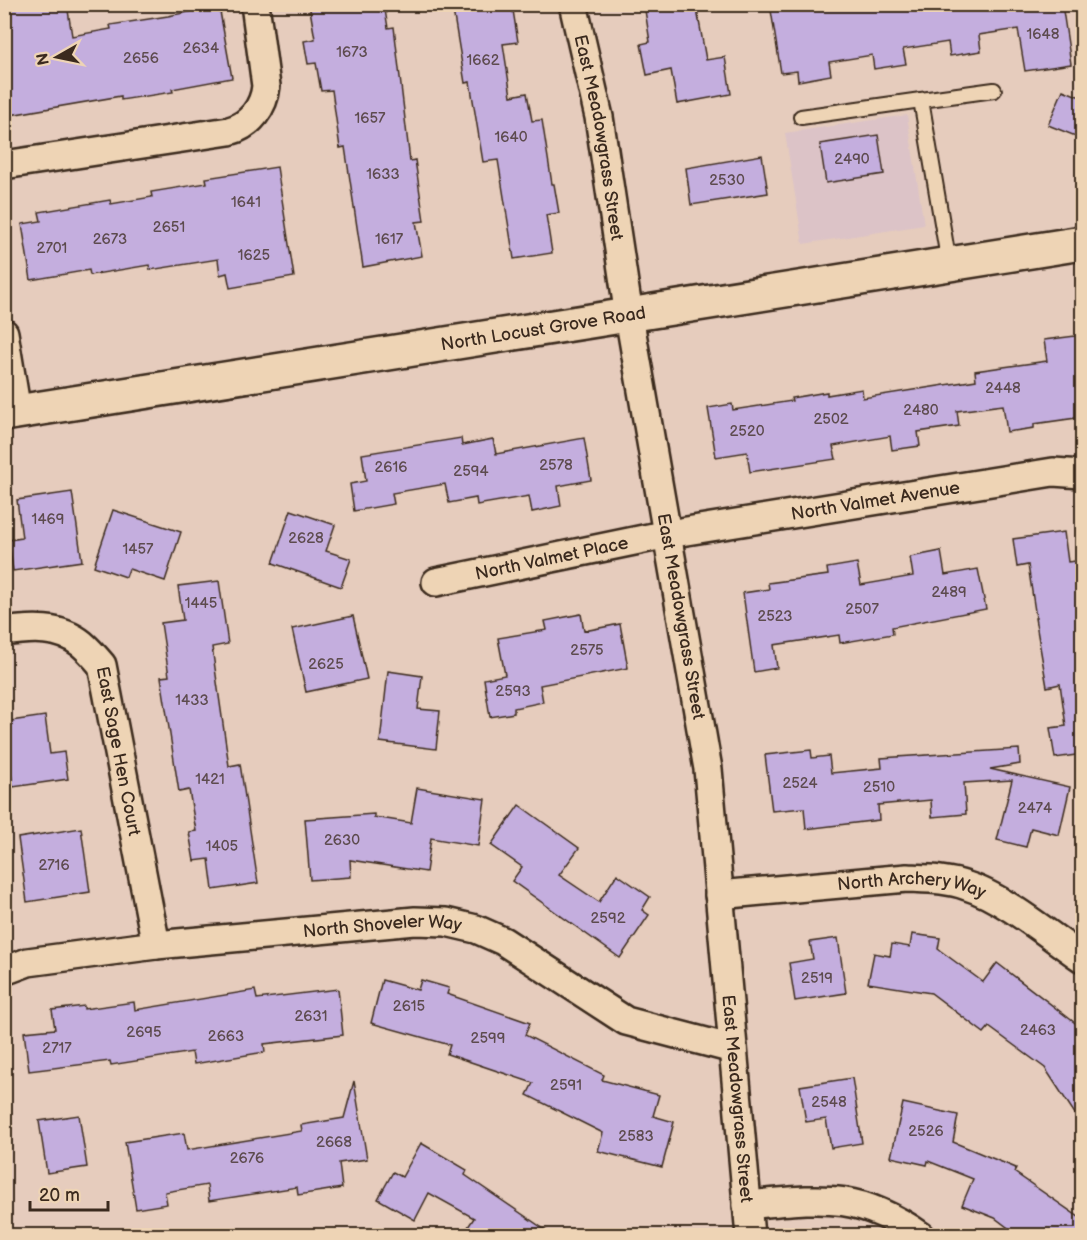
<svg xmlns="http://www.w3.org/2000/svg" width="1087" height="1240" font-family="'Balsamiq Sans',sans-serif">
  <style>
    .built { fill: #dcc3c7 }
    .building { fill: #c4aede; stroke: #3b2a1e; stroke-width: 1.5 }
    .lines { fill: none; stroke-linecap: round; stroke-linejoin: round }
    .service-casing { stroke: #3b2a1e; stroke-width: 18 }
    .minor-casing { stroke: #3b2a1e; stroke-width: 32 }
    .secondary-casing { stroke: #3b2a1e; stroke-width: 38 }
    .service { stroke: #eed4b5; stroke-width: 14 }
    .minor { stroke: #eed4b5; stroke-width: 27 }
    .secondary { stroke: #eed4b5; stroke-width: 33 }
    .labels { text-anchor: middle; stroke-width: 4.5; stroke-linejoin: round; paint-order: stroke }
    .number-label { font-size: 15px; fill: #5d4b4e }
    .street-label { font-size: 18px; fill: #3b2a1e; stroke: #eed4b5 }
  </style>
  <rect width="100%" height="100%" fill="#e6ccbd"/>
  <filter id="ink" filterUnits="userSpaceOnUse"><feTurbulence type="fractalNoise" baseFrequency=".0167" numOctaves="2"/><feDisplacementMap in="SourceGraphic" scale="12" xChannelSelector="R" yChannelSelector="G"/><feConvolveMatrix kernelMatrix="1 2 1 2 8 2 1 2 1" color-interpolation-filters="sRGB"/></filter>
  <g filter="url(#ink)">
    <path class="built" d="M907,115l17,110 -121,19 -18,-111z"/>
    <g class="building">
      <path d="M4,4h63l5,32 39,-7 -1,-4 58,-9 51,-10 13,72 -60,11 1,3 -52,8v-4l-117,20z"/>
      <path d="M309,4h75l4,24 6,-1 16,134 5,-1 9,61 -8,1 6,34 -59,11 -18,-120 -5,1 -8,-58 -11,1 -5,-28 -8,1 -4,-23 11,-2z"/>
      <path d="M452,4h60l6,38 -15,2 8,52 16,-3 5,28 10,-1 10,64h2l5,29 -13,2 6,38 -38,6 -16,-99 -15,2 -13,-80 -5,1z"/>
      <path d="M644,4h52l10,56 19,-3 6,37 -54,10 -6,-34 -24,5 -6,-31 9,-2z"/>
      <path d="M770,4h292l9,60 -46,7 -7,-42 -39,6 2,16 -31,5 -2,-14 -45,7 3,15 -32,5 -2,-14 -43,7 2,13 -33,6 -1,-10 -16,2z"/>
      <path d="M1063,90l20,8v41l-35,-14z"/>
      <path d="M878,135l6,39 -58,9 -6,-39z"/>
      <path d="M762,155l6,38 -77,12 -5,-37z"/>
      <path d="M277,167l17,110 -64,11 -3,-15 -7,2 -2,-16 -68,11 -1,-5 -59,10 -1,-5 -58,10 -9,-56 19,-3 -2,-9 71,-12 1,4 41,-7 -1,-5 56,-9 -1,-5z"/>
      <path d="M1083,335v82l-49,7v4l-27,4 -4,-27 -46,6 2,15 -41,6 2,14 -28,4 -2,-14 -57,10 3,13 -86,13 -3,-20 -31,5 -8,-49 24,-4 1,6 59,-9 -1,-3 36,-6v3l35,-6 1,9 113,-18 -1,-9 72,-10 -3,-21z"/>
      <path d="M461,438l1,7 31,-6 3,15 88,-16 7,42 -33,6 3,20 -29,6 -3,-16 -52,9 -1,-7 -27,5 -4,-19 -53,9 2,11 -40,7 -4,-27 16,-3 -4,-27z"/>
      <path d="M72,492l10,69 -69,10 -4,-31 13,-2 -5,-38z"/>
      <path d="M113,510l68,22 -16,49 -36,-12 -3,8 -32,-11z"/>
      <path d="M291,510l44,15 -9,26 25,8 -10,28 -68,-24z"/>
      <path d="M1064,532l4,30 15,-2v194l-28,4 -5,-30 16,-2 -6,-42 -13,3 -12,-69h1l-8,-53 -11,2 -4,-28z"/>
      <path d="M941,551l4,24 33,-6 8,40 -94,18 1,7 -53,9 -1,-8 -65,10 3,23 -23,4 -11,-79 26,-4 -1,-6 60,-8 -1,-7 30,-5 4,22 52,-9 -3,-19z"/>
      <path d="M219,581l9,63 -16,3 17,119 11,-2 18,119 -45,7 -4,-31 -15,2 -5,-29 7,-1 -7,-41 -10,2 -18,-115 8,-1 -8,-53 22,-3 -5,-34z"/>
      <path d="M581,614l3,17 36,-7 8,44 -88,17 3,17 -29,6v5l-24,4 -6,-38 21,-4 -7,-37 49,-8 -2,-9z"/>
      <path d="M353,616l14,63 -61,13 -14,-63z"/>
      <path d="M388,671l34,5 -4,33 22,2 -4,38 -56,-7z"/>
      <path d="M45,716l5,38 14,-2 4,27 -55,8 -9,-65z"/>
      <path d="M1019,749l1,15 -30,5 80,18 -11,48 -28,-7 -5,19 -29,-7 15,-60 -48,3 2,31 -34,3 -1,-17 -53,5 1,15 -73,9 -2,-21 -32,3 -7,-56 46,-5 1,8 17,-2 2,17 51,-5 -1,-10z"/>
      <path d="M417,788l68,11 -7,47 -47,-8 -5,34 -76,-12 1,17 -41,3 -5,-61 69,-5v3l37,6z"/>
      <path d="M519,805l60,43 -20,27 40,27 18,-28 33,23 -8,13 7,5 -29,43 -108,-77 10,-14 -31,-22z"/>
      <path d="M81,828l9,64 -63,10 -9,-64z"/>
      <path d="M912,934l28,4 -2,11 45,33 14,-19 86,66v97l-38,-58 -56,-41 -5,6 -53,-40 -63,-10 6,-30 16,3 2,-12 18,3z"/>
      <path d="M838,938l8,55 -51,8 -6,-38 24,-4 -3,-17z"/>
      <path d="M382,980l36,10 3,-10 28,8 -2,6 83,29 -5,12 79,40 -2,5 57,15 -6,21 21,6 -12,45 -64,-16 5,-18 -76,-38 6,-12 -86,-29 3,-9 -79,-22z"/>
      <path d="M338,989l5,46 -79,9 1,8 -71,12 -2,-12 -81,13 -1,-4 -81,10 -5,-39 31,-3 -3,-19 32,-4v3l50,-7 1,8 120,-20 2,9z"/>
      <path d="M852,1078l10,65 -31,5 -5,-29 -20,3 -6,-36z"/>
      <path d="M354,1081l13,78 -28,4 3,25 -44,7 -1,-8 -88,14 -2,-16 -42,7 2,12 -31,5 -11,-67 59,-9 3,17 115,-19 -1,-6 43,-7z"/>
      <path d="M903,1103l55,12 -5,27 63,26 -2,4 69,48v16h-64l-24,-18 -33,-13 11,-26 -45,-18 -1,4 -36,-8z"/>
      <path d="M79,1115l8,52 -40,6 -8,-52z"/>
      <path d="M421,1143l46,27 -2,5 89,61h-92l12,-18 -45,-25 -14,27 -37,-21 15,-27 9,5z"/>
    </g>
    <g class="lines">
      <g class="service-casing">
        <g id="service">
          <path d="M921,100l73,-10"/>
          <path d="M801,117l120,-17 28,164"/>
        </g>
      </g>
      <g class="minor-casing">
        <g id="minor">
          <path id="s1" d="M573,4l26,113 30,199 79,453 42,467"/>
          <path d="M4,165l225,-34c21,-5 35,-24 37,-45l-11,-82"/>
          <path d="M4,333l13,79"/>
          <path id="s2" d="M436,582l232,-48 385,-62 29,2"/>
          <path id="s3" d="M4,632c27,-4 56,-6 78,12 7,6 14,14 20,21l54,280"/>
          <path id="s4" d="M719,895l188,-17c21,1 41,1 60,8 36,11 83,50 115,72"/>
          <path id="s5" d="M4,971l24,-9 128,-17 259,-24 31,1 30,7 27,12 123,80 107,28"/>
          <path d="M747,1205c75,-7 110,-14 174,31"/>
        </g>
      </g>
      <g class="secondary-casing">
        <g id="secondary">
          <path id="s6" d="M4,414l1078,-171"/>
        </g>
      </g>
      <use href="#service" class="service"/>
      <use href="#minor" class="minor"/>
      <use href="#secondary" class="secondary"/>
    </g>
  </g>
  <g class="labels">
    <g class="number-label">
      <text x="1043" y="39">1648</text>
      <text x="201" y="53">2634</text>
      <text x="352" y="57">1673</text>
      <text x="141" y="63">2656</text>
      <text x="483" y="65">1662</text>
      <text x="370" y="123">1657</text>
      <text x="511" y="142">1640</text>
      <text x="852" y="164">2490</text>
      <text x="383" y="179">1633</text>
      <text x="727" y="185">2530</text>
      <text x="246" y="207">1641</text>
      <text x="169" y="232">2651</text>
      <text x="110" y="244">2673</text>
      <text x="389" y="244">1617</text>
      <text x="52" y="253">2701</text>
      <text x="254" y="260">1625</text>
      <text x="1003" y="393">2448</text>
      <text x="921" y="415">2480</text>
      <text x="831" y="424">2502</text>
      <text x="747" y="436">2520</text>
      <text x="556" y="470">2578</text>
      <text x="391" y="472">2616</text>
      <text x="471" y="476">2594</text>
      <text x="48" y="524">1469</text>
      <text x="306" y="543">2628</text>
      <text x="138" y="554">1457</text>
      <text x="949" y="597">2489</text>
      <text x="201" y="608">1445</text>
      <text x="862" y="614">2507</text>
      <text x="775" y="621">2523</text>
      <text x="587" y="655">2575</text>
      <text x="326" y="669">2625</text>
      <text x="513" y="696">2593</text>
      <text x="192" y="705">1433</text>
      <text x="210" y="784">1421</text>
      <text x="800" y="788">2524</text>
      <text x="879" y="792">2510</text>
      <text x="1035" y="813">2474</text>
      <text x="342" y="845">2630</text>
      <text x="222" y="851">1405</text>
      <text x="54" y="870">2716</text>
      <text x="608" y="923">2592</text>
      <text x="817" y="983">2519</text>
      <text x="409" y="1011">2615</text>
      <text x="311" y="1021">2631</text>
      <text x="1038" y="1035">2463</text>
      <text x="144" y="1037">2695</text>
      <text x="226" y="1041">2663</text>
      <text x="488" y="1043">2599</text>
      <text x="57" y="1053">2717</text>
      <text x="566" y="1090">2591</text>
      <text x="829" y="1107">2548</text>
      <text x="926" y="1136">2526</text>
      <text x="636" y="1141">2583</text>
      <text x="334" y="1147">2668</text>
      <text x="247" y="1163">2676</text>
    </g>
    <g class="street-label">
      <text dy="6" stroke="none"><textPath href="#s1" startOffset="136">East Meadowgrass Street</textPath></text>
      <text dy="6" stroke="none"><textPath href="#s6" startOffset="546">North Locust Grove Road</textPath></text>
      <text dy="6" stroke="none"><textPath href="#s2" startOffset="447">North Valmet Avenue</textPath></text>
      <text dy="6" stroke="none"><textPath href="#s2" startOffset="118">North Valmet Place</textPath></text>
      <text dy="6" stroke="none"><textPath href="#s1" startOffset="622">East Meadowgrass Street</textPath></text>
      <text dy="6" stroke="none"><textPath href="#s3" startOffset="198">East Sage Hen Court</textPath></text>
      <text dy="6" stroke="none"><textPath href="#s4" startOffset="194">North Archery Way</textPath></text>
      <text dy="6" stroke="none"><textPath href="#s5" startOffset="382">North Shoveler Way</textPath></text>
      <text dy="6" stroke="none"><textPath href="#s1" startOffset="1108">East Meadowgrass Street</textPath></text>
    </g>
  </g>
  <rect width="1087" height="1240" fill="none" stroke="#eed4b5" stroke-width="24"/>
  <rect x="12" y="12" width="1063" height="1216" fill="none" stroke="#3b2a1e" stroke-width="2" filter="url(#ink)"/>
  <g transform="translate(57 57) rotate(261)" stroke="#eed4b5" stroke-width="4.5" paint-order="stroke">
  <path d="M0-4.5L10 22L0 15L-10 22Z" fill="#3b2a1e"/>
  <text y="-9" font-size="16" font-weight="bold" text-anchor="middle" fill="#3b2a1e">N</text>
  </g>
  <path d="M30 1201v9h78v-9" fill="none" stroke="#3b2a1e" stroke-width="3"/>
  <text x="39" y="1201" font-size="18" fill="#3b2a1e" stroke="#eed4b5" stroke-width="4.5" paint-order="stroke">20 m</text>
</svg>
